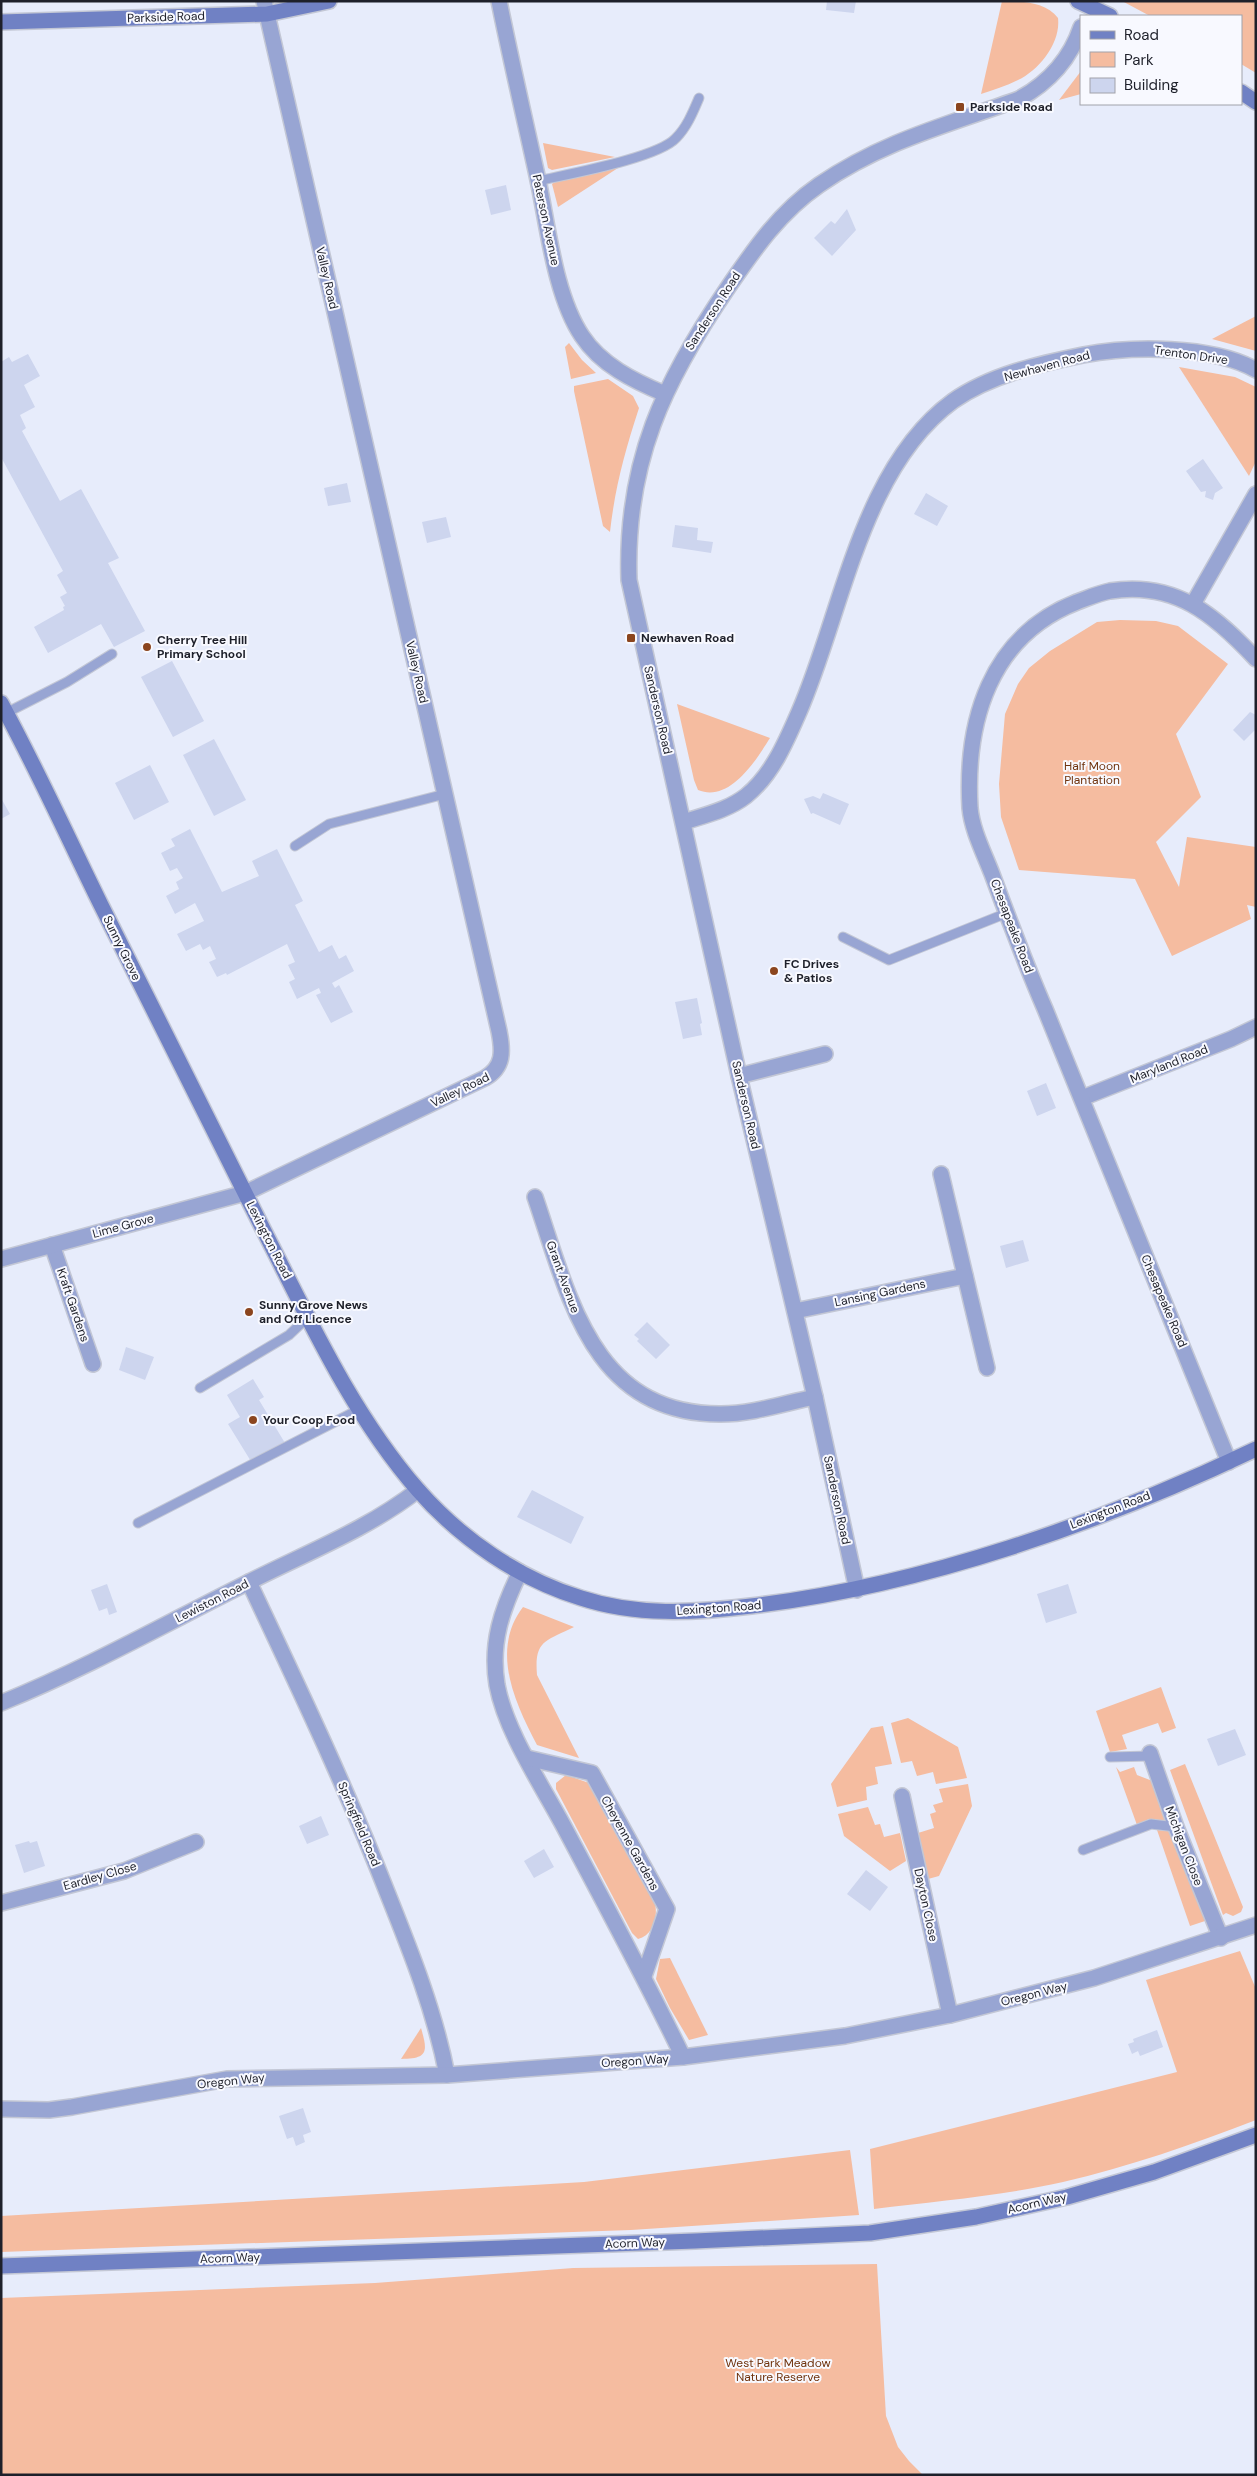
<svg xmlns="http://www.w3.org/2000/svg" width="1257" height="2476" font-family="'DM Sans',sans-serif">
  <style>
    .green { fill: #f5bca0 }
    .building { fill: #cdd5ee }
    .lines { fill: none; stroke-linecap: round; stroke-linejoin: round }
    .lane-casing { stroke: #c3c7d5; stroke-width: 11 }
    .street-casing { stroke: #c3c7d5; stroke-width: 18 }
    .secondary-casing { stroke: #c3c7d5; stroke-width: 18 }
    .lane { stroke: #98a5d3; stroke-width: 9 }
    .street { stroke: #98a5d3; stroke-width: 15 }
    .secondary { stroke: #7081c4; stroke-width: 15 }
    .poi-dot { fill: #8b451e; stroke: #f8f9ff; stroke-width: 2 }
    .labels { text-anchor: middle; stroke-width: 4; stroke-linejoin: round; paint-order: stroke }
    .street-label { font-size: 12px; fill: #1e202a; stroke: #f8f9ff }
    .poi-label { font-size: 12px; font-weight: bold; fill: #1e202a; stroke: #f8f9ff; text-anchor: start }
    .park-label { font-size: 12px; fill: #6f330e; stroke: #f8f9ff }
  </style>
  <rect width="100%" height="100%" fill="#e7ecfb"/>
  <g class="green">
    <path d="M1002,1c20,0 44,1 56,17 3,25 -19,52 -40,62 -12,6 -25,10 -37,14z"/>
    <path d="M1122,1h134v72l-15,-9v-48h-91z"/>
    <path d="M1081,71v23l-22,6z"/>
    <path d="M543,143l72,14 -63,13 -4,-2z"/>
    <path d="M621,166l-63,41 -6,-23 3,-2z"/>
    <path d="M1256,316v35l-44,-12z"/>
    <path d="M569,343l13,17 14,13 -25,6 -6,-32z"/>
    <path d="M1179,367l56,10 21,10v74l-7,15z"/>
    <path d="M608,379l25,17 6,12c-14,43 -24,79 -29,124l-7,-6 -29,-135v-5z"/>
    <path d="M1120,620l36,1 22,5 50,38 -52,70 25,63 -45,45 23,45 8,-50 69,10v60l-9,-2 4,14 -79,37 -37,-77 -116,-9 -18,-53 -2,-33 6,-70 13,-30 11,-16 21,-17 47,-29z"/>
    <path d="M677,704l93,34c-14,22 -40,65 -72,52l-4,-10z"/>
    <path d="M523,1607l51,20c-28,14 -40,13 -37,48l42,83 -42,-13c-22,-42 -47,-95 -14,-138z"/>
    <path d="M1161,1687l15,41 -14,5 -4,-10 -36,12 5,14 -17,3 -14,-41z"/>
    <path d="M908,1718l50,29 9,31 -31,6 -3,-12 -16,4 -5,-15 -11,2 -10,-40z"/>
    <path d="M883,1726l9,38 -17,3 3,17 -12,3 1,13 -30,7 -6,-23 40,-56z"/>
    <path d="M1185,1764l58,143 -2,5 -8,4 -7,-3 -3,2 -53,-145z"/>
    <path d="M1116,1767l4,5 14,-5 3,8 18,7 13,40 -19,-3 -12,6z"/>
    <path d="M566,1775l26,9 62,116c5,15 0,35 -16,39l-6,-6 -76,-144v-6z"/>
    <path d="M968,1784l4,22 -33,70 -11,3 -10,-46 16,-5 -4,-14 6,-2 -3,-7 10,-3 -4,-13z"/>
    <path d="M868,1807l7,18 5,-1 4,13 16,-4 6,28 -16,10 -46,-35 -6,-22z"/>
    <path d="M1157,1830l13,1 35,90 -15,5z"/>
    <path d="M1240,1951l16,38v131c-63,24 -127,47 -193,62 -62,14 -126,19 -189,27l-4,-60 307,-77 -31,-92z"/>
    <path d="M670,1958l38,77 -19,5 -19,-32 -14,-29 4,-20z"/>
    <path d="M421,2028c7,24 7,31 -20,31z"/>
    <path d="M850,2150l9,65 -228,15 -630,22v-36l583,-34z"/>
    <path d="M877,2264l9,152 12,31 11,14 14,14h-922v-177l374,-15 198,-15z"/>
  </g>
  <g class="building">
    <path d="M827,1h29l-2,12 -28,-3z"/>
    <path d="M506,185l5,25 -20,5 -6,-25z"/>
    <path d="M847,209l9,21 -24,26 -18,-18 17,-17 4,3z"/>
    <path d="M28,354l12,22 -16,9 11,22 -15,8 6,13 -4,3 38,70 21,-12 38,69 -11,5 37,68 -31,16 -13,-23 -53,29 -14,-26 30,-17 -1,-3 2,-1 -5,-9 7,-4 -10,-18 6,-4 -62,-114v-95l8,-5 3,5z"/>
    <path d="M1203,459l20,29 -8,5 -2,7 -8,-3 1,-6 -5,1 -15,-21z"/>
    <path d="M347,483l4,19 -23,4 -4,-18z"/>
    <path d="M926,493l22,13 -11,20 -23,-12z"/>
    <path d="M446,517l5,20 -24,6 -5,-21z"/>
    <path d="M675,525l23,3 -1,12 16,2 -2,11 -39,-6z"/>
    <path d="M172,661l32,60 -31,16 -32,-60z"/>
    <path d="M1250,712l6,3v14l-12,12 -11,-11z"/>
    <path d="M214,739l32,61 -32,16 -31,-61z"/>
    <path d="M150,765l19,37 -35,18 -19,-37z"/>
    <path d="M823,793l26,11 -9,21 -27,-12 -2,1 -7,-15 9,-3 7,3z"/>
    <path d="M1,798l9,16 -9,5z"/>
    <path d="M190,829l32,63 37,-16 -7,-15 25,-12 26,52 -8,4 24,47 13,-7 7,14 7,-4 8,16 -22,12 3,5 4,-3 14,27 -22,11 -15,-28 5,-2 -2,-5 -22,11 -8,-17 6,-3 -7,-14 7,-3 -8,-18 -60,31 -1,-2 -9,4 -8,-15 7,-3 -6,-13 -7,4 -3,-6 -14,7 -9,-17 27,-13 -9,-18 -20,11 -9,-18 13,-7 -3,-7 7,-4 -6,-10 -7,3 -9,-18 14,-7 -4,-7z"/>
    <path d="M697,998l5,25 -2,1 2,11 -19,4 -8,-37z"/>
    <path d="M1046,1083l10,25 -19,8 -10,-25z"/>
    <path d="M1023,1240l6,21 -23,7 -6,-22z"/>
    <path d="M647,1322l23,23 -14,14 -19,-18 2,-2 -5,-4z"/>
    <path d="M126,1347l28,10 -9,23 -26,-10z"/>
    <path d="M253,1379l11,18 -5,3 26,43 -33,20 -24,-39 12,-7 -13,-22z"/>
    <path d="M532,1490l52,27 -13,27 -54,-27z"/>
    <path d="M107,1584l10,28 -8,3 -2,-7 -8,3 -8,-21z"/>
    <path d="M1068,1584l9,29 -31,10 -9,-29z"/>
    <path d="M1235,1729l11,26 -28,11 -11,-27z"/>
    <path d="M321,1816l8,19 -22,9 -8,-18z"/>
    <path d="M29,1841l1,2 7,-2 8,25 -21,7 -9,-28z"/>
    <path d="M544,1849l10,18 -20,11 -10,-17z"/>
    <path d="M866,1870l22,17 -18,24 -23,-17z"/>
    <path d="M1157,2030l6,17 -23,9 -2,-5 -6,3 -4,-10 6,-2 -1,-3z"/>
    <path d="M303,2108l8,24 -8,3 2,7 -9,4 -3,-9 -6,2 -8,-23z"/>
  </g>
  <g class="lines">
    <g class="lane-casing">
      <g id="lane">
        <path d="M538,181c30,-7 120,-23 138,-43 11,-11 17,-26 23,-40"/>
        <path d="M6,713l61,-31 45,-28"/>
        <path d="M295,846l34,-22 116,-30"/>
        <path d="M843,937l46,23 118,-47"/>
        <path d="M200,1388l89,-53 19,-18"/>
        <path d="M138,1523l222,-114"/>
        <path d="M1110,1757l41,-1"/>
        <path d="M1083,1850l68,-26 25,3"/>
      </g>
    </g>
    <g class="street-casing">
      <g id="street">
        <path d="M499,1c12,60 26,119 39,179 10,47 17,116 44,156 19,29 52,45 83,58"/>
        <path d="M1193,604l63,-110"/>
        <path d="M684,822c21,-7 44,-12 62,-26 26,-21 40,-54 53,-84 43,-98 62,-244 154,-311 37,-26 86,-37 130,-46 48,-9 129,-10 173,15"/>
        <path d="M739,1076l86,-22"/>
        <path d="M1082,1098l149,-59 25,-12"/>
        <path d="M941,1174l46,194"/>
        <path d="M535,1197c34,99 57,218 186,217 31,0 64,-11 94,-17"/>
        <path d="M52,1245l41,119"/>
        <path d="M1,1259l244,-66 240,-115c19,-11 18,-27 14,-47l-235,-1030"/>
        <path d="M795,1311l170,-35"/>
        <path d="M1229,1462c-60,-151 -122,-302 -184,-453 -19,-44 -36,-89 -53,-135 -8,-21 -20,-44 -22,-66 -5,-87 20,-172 107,-206 11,-4 22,-9 33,-11 65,-10 104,23 146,68"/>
        <path d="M520,1572c-18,37 -30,71 -23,113 9,47 43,97 66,140 41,77 82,153 120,232"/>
        <path d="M249,1582c48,102 97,205 138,310 24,60 48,120 60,183"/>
        <path d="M857,1590l-42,-193 -76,-321 -110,-496c-4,-118 35,-199 100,-294 26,-38 51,-74 90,-101 64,-44 128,-60 200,-86 29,-16 51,-39 62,-72"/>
        <path d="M1,1703c86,-35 166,-80 248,-121 57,-29 119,-53 169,-92"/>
        <path d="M1150,1753l26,74 45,111"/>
        <path d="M527,1758l65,15 75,136 -23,67"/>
        <path d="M902,1796l48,219"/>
        <path d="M1,1903l123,-32 72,-29"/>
        <path d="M1,2109l48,1 23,-3 155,-28 220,-4 236,-18 162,-21 105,-21 144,-37 162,-53"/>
      </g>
    </g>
    <g class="secondary-casing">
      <g id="secondary">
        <path d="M1078,1l32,15"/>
        <path d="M1,22l266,-8 62,-13"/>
        <path d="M1241,92l15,10"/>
        <path d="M1,703c36,66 67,135 100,202 53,108 107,215 161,322 46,90 89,186 156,263 43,49 101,89 163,108 55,18 113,15 170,8 171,-20 350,-83 505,-157"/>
        <path d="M1,2266l694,-25 175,-8 106,-16 91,-20 87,-25 102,-37"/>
      </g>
    </g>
    <use href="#lane" class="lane"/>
    <use href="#street" class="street"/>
    <use href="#secondary" class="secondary"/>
  </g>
  <g class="poi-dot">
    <rect x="955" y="102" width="10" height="10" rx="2.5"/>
    <rect x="626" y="633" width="10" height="10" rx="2.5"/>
    <circle cx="147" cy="647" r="5"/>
    <circle cx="774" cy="971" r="5"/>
    <circle cx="249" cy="1312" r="5"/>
    <circle cx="253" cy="1420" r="5"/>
  </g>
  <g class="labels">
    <g class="street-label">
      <text transform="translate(166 17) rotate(-2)" y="4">Parkside Road</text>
      <text transform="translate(546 220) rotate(78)" y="4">Paterson Avenue</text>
      <text transform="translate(327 278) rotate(77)" y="4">Valley Road</text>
      <text transform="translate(713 311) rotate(-57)" y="4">Sanderson Road</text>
      <text transform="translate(1191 355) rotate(8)" y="4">Trenton Drive</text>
      <text transform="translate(1047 366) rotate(-15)" y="4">Newhaven Road</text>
      <text transform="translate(417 672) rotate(77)" y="4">Valley Road</text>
      <text transform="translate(658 710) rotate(77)" y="4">Sanderson Road</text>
      <text transform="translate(1012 926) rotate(69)" y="4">Chesapeake Road</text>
      <text transform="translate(122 948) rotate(64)" y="4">Sunny Grove</text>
      <text transform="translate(1169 1064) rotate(-22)" y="4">Maryland Road</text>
      <text transform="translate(460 1090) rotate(-26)" y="4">Valley Road</text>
      <text transform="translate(746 1105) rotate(77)" y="4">Sanderson Road</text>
      <text transform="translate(123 1226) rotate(-15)" y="4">Lime Grove</text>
      <text transform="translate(269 1240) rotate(63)" y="4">Lexington Road</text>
      <text transform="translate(563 1277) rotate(70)" y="4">Grant Avenue</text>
      <text transform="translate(880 1293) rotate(-12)" y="4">Lansing Gardens</text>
      <text transform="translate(1164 1301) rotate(67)" y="4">Chesapeake Road</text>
      <text transform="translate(73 1305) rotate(71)" y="4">Kraft Gardens</text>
      <text transform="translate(837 1500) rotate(78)" y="4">Sanderson Road</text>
      <text transform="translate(1110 1510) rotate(-21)" y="4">Lexington Road</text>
      <text transform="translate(212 1601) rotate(-27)" y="4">Lewiston Road</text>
      <text transform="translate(719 1608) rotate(-4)" y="4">Lexington Road</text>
      <text transform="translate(359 1824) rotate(67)" y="4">Springfield Road</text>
      <text transform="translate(630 1843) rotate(61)" y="4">Cheyenne Gardens</text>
      <text transform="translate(1184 1846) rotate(69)" y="4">Michigan Close</text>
      <text transform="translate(100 1876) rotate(-16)" y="4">Eardley Close</text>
      <text transform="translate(926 1905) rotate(78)" y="4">Dayton Close</text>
      <text transform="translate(1034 1994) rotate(-14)" y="4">Oregon Way</text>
      <text transform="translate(635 2061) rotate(-4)" y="4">Oregon Way</text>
      <text transform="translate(231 2081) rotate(-6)" y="4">Oregon Way</text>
      <text transform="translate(1037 2203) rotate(-13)" y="4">Acorn Way</text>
      <text transform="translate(635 2243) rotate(-2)" y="4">Acorn Way</text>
      <text transform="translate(230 2258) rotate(-2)" y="4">Acorn Way</text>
    </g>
    <g class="poi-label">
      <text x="970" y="111">Parkside Road</text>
      <text x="641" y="642">Newhaven Road</text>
      <text x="157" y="644">Cherry Tree Hill<tspan x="157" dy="14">Primary School</tspan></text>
      <text x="784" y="968">FC Drives<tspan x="784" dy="14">&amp; Patios</tspan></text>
      <text x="259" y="1309">Sunny Grove News<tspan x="259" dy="14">and Off Licence</tspan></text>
      <text x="263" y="1424">Your Coop Food</text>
    </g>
    <g class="park-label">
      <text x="1092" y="770">Half Moon<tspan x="1092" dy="14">Plantation</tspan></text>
      <text x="778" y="2367">West Park Meadow<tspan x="778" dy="14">Nature Reserve</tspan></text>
    </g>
  </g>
  <rect width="1257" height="2476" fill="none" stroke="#1e202a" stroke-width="5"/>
  <rect x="1080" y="15" width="162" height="90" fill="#f8f9ff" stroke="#a1a2aa"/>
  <rect x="1090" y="31" width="25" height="8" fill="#7081c4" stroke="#a1a2aa"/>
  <text x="1124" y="40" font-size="15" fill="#1e202a">Road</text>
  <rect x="1090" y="52" width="25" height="15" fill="#f5bca0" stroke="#a1a2aa"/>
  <text x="1124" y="65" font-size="15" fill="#1e202a">Park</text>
  <rect x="1090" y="78" width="25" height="15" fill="#cdd5ee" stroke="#a1a2aa"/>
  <text x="1124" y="90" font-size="15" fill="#1e202a">Building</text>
</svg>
